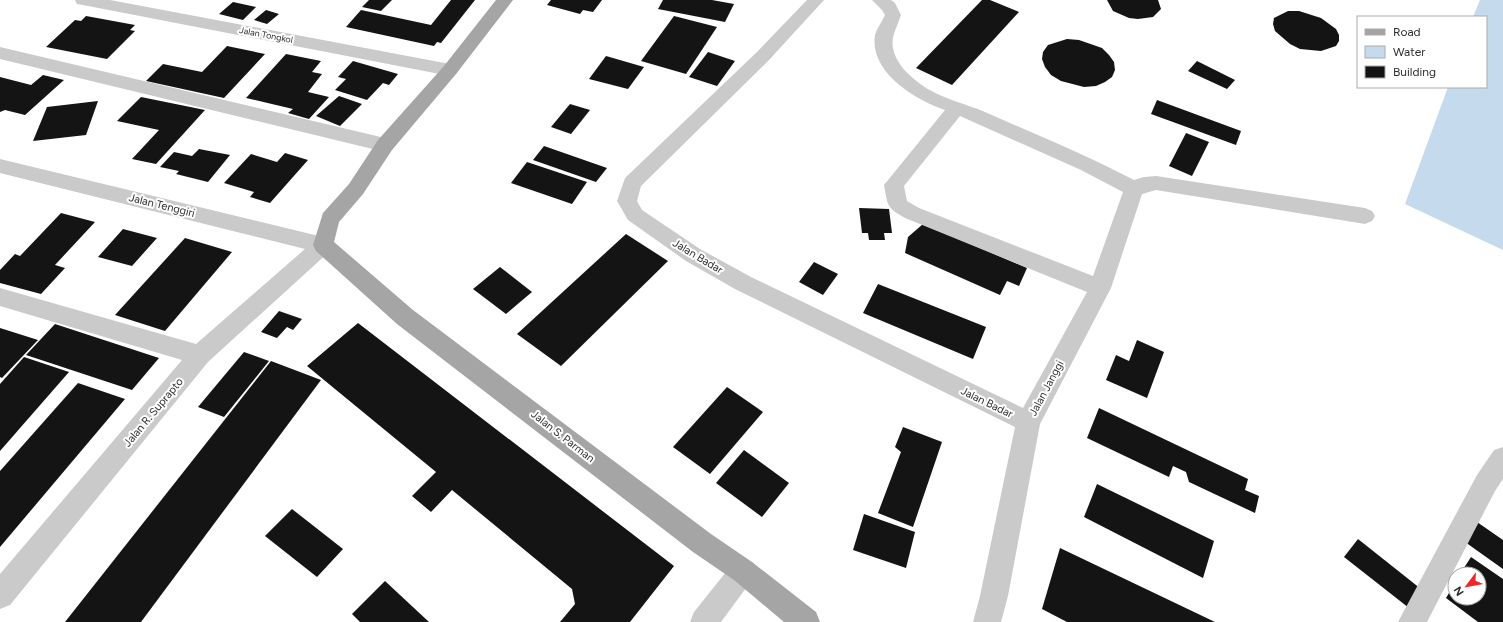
<svg xmlns="http://www.w3.org/2000/svg" width="1503" height="622" font-family="Figtree,sans-serif">
  <style>
    .water { fill: #c5daed }
    .building { fill: #141414 }
    .lines { fill: none; stroke-linecap: round; stroke-linejoin: round }
    .minor { fill: #cacaca; fill-rule: evenodd }
    .major { fill: #a5a5a5; fill-rule: evenodd }
    .labels { text-anchor: middle; stroke-width: 4; stroke-linejoin: round; paint-order: stroke }
    .far-street-label { font-size: 9px; fill: #2d2d2d; stroke: #fff }
    .street-label { font-size: 11px; fill: #2d2d2d; stroke: #fff }
  </style>
  <rect width="100%" height="100%" fill="#fff"/>
  <path class="water" d="M1480,0h23v250l-98,-46 43,-117h38v-70h-13z"/>
  <g class="building">
    <path d="M369,0h23l-11,11 -19,-4z"/>
    <path d="M451,0h24l-34,43 -4,-1 -3,4 -88,-19 15,-17 70,15z"/>
    <path d="M551,0h51l-9,12 -10,-2 -3,4 -33,-9z"/>
    <path d="M663,0h49l22,4 -9,18 -67,-13z"/>
    <path d="M982,0h8l29,12 -67,73 -36,-17z"/>
    <path d="M1107,0h51l3,9 -8,8 -15,2 -9,-1 -16,-7z"/>
    <path d="M233,2l23,5 -13,13 -24,-6z"/>
    <path d="M266,10l13,4 -12,10 -13,-4z"/>
    <path d="M1288,11h11l22,7 15,11 3,6v6l-3,5 -15,5 -21,-2 -10,-5 -15,-13 -2,-7 1,-6z"/>
    <path d="M86,16l49,9 -5,5 5,1 -28,28 -61,-12 29,-27 6,1z"/>
    <path d="M674,16l43,11 -31,47 -45,-13z"/>
    <path d="M1067,39l12,1 23,8 7,7 5,7 1,8 -3,7 -7,5 -9,4 -12,1 -23,-6 -10,-6 -6,-8 -3,-8 1,-7 5,-7z"/>
    <path d="M227,46l38,8 -41,44 -78,-17 17,-17 39,8z"/>
    <path d="M708,52l27,9 -18,25 -28,-9z"/>
    <path d="M286,54l35,7 -9,11 10,2 -14,18 21,5 -20,22 -21,-6 5,-4 -47,-11z"/>
    <path d="M606,56l38,11 -16,22 -39,-10z"/>
    <path d="M353,61l45,13 -9,11 -6,-2 -16,17 -32,-10 11,-11 -8,-2z"/>
    <path d="M1197,61l38,19 -8,9 -39,-18z"/>
    <path d="M43,75l21,5 -39,35 -20,-5 -5,2v-35l31,8z"/>
    <path d="M339,96l23,8 -22,22 -24,-10z"/>
    <path d="M141,97l64,13 -49,54 -24,-5 27,-29 -42,-9z"/>
    <path d="M1157,100l84,31 -5,14 -85,-31z"/>
    <path d="M98,101l-12,34 -53,6 14,-34z"/>
    <path d="M570,104l20,6 -19,24 -20,-7z"/>
    <path d="M1186,133l23,9 -17,34 -23,-10z"/>
    <path d="M544,146l63,22 -11,14 -63,-22z"/>
    <path d="M199,149l31,6 -22,27 -32,-8 3,-3 -19,-4 14,-15 18,4z"/>
    <path d="M285,153l23,7 -38,43 -20,-6 4,-5 -30,-9 27,-29 26,8z"/>
    <path d="M527,162l60,20 -15,22 -61,-21z"/>
    <path d="M859,208l30,1 3,24h-8l1,7h-16l-1,-7h-6z"/>
    <path d="M61,213l34,9 -40,43 10,3 -24,26 -41,-11v-13l15,-16 5,2z"/>
    <path d="M923,224l104,44 -8,18 -12,-5 -7,14 -95,-42 3,-16z"/>
    <path d="M123,229l34,9 -25,28 -34,-9z"/>
    <path d="M626,234l42,27 -107,105 -44,-32z"/>
    <path d="M185,238l47,14 -67,79 -50,-16z"/>
    <path d="M814,262l24,12 -15,21 -24,-13z"/>
    <path d="M500,267l32,25 -26,22 -33,-25z"/>
    <path d="M878,284l108,43 -13,32 -110,-46z"/>
    <path d="M279,311l23,8 -9,11 -6,-3 -10,11 -16,-6z"/>
    <path d="M358,323l316,243 -44,56h-70l15,-18 -3,-15 -120,-99 -21,22 -19,-16 24,-24 -129,-106z"/>
    <path d="M55,324l104,34 -27,32 -106,-35z"/>
    <path d="M0,328l38,12 -36,38 -2,-1z"/>
    <path d="M1137,340l27,12 -17,46 -41,-18 10,-25 13,6z"/>
    <path d="M244,352l25,9 -45,56 -26,-10z"/>
    <path d="M24,357l45,15 -69,79v-67z"/>
    <path d="M271,361l50,19 -180,242h-76z"/>
    <path d="M78,383l47,16 -125,148v-76z"/>
    <path d="M727,387l36,25 -53,62 -37,-27z"/>
    <path d="M1099,408l149,71 -3,11 14,6 -4,17 -66,-31 -3,-10 -13,-6 -4,11 -82,-39z"/>
    <path d="M903,427l39,15 -29,85 -35,-14 23,-61 -6,-5z"/>
    <path d="M744,450l45,33 -27,34 -46,-34z"/>
    <path d="M1097,484l117,57 -11,37 -119,-61z"/>
    <path d="M292,509l51,40 -26,28 -52,-41z"/>
    <path d="M864,514l51,18 -9,36 -53,-18z"/>
    <path d="M1477,522l26,18v29l-38,-27z"/>
    <path d="M1358,539l63,50 -12,19 -65,-51z"/>
    <path d="M1060,548l155,74h-148l-25,-13z"/>
    <path d="M1471,557l32,22v43h-25l-32,-24 9,-15v15h24v-24h-19z"/>
    <path d="M385,581l44,41h-69l-8,-8z"/>
  </g>
  <g class="lines">
    <g class="minor">
      <path d="M75,0h35l340,64 6,2 3,4 -3,4 -6,2 -367,-71 -6,-1z"/>
      <path d="M807,0h17l-55,60 -128,126 -4,15 5,9 58,39 51,28 272,131 64,-116 -182,-74c-19,-11 -17,-12 -21,-33l61,-75c-30,-10 -76,-38 -70,-75 2,-7 7,-13 10,-20l-3,-5 -10,-10h19l4,3 6,12c-6,18 -14,26 -3,46 6,11 18,20 28,27 18,11 40,16 59,24 50,22 101,43 149,68l10,-3 12,-1 209,32 7,3 3,5 -3,5 -7,3 -209,-34 -14,4 -31,94 -71,136 -32,172 -7,26h-28l7,-26 35,-169 -280,-138 -49,-28 -58,-41 -11,-19 8,-23 132,-126zM960,116l121,54 42,22 -30,84 -174,-68 -12,-7 -3,-15z"/>
      <path d="M0,47l385,91 7,2 3,5 -3,5 -7,2 -385,-93z"/>
      <path d="M0,159l323,78 7,2 3,6 -3,6 -122,111 -198,243 -10,4v-35l182,-214 -182,-54v-18l196,56 109,-95 -305,-76z"/>
      <path d="M1503,447v32l-8,12 -68,131h-29l79,-147 17,-25z"/>
      <path d="M743,558l9,4 4,9 -4,9 -31,42h-31l4,-10 40,-50z"/>
    </g>
    <path class="major" d="M496,0h17l-57,74 -64,76 -29,44 -24,28 -5,20 79,68 298,224 41,28 64,50 4,10h-36l-50,-42 -41,-28 -296,-228 -81,-73 -3,-6 10,-32 26,-29 29,-44 66,-74z"/>
  </g>
  <g class="labels">
    <g class="far-street-label">
      <text transform="translate(266 35) rotate(11)" y="3">Jalan Tongkol</text>
    </g>
    <g class="street-label">
      <text transform="translate(162 205) rotate(14)" y="4">Jalan Tenggiri</text>
      <text transform="translate(698 256) rotate(31)" y="4">Jalan Badar</text>
      <text transform="translate(1046 388) rotate(-62)" y="4">Jalan Janggi</text>
      <text transform="translate(987 402) rotate(26)" y="4">Jalan Badar</text>
      <text transform="translate(153 412) rotate(-50)" y="4">Jalan R. Suprapto</text>
      <text transform="translate(563 436) rotate(38)" y="4">Jalan S. Parman</text>
    </g>
  </g>
  <rect x="1357" y="16" width="130" height="72" fill="#ffffff" stroke="#ababab"/>
  <rect x="1365" y="29" width="20" height="6" fill="#a5a5a5" stroke="#ababab"/>
  <text x="1393" y="36" font-size="12" fill="#2d2d2d">Road</text>
  <rect x="1365" y="46" width="20" height="12" fill="#c5daed" stroke="#ababab"/>
  <text x="1393" y="56" font-size="12" fill="#2d2d2d">Water</text>
  <rect x="1365" y="66" width="20" height="12" fill="#141414" stroke="#ababab"/>
  <text x="1393" y="76" font-size="12" fill="#2d2d2d">Building</text>
  <g transform="translate(1467 586) rotate(238)"><circle r="19" fill="#ffffff" stroke="#ababab"/>
  <path d="M0-3L7 15L0 10L-7 15Z" fill="#ed2827"/>
  <text y="-6" font-size="11" font-weight="bold" text-anchor="middle" fill="#2d2d2d">N</text>
  </g>
</svg>
